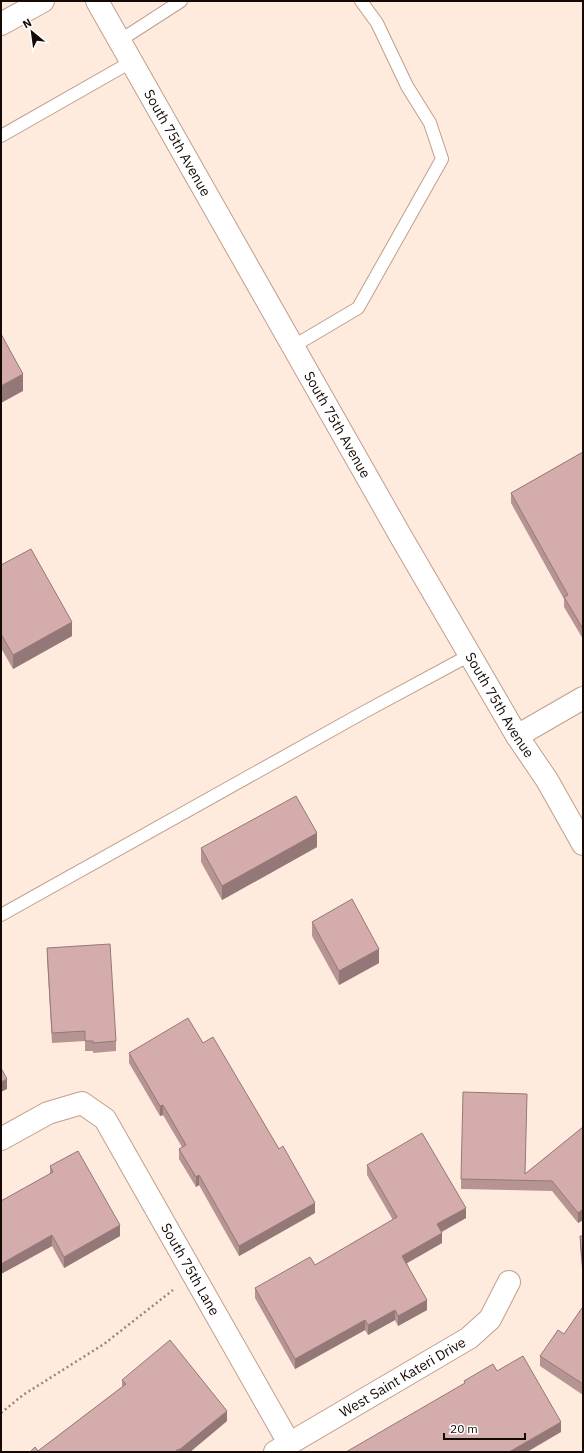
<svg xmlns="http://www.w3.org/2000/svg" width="584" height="1453" font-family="'IBM Plex Sans',sans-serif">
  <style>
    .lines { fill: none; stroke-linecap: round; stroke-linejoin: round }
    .service-casing { stroke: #bf9f8c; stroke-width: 14 }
    .minor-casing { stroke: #bf9f8c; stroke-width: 24 }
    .secondary-casing { stroke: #bf9f8c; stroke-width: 24 }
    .path { stroke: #97867d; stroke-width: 2.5; stroke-dasharray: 2 3; stroke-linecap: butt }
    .service { stroke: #fff; stroke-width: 12 }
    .minor { stroke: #fff; stroke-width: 22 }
    .secondary { stroke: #fff; stroke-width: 22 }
    .wall { fill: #b69493 }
    .shaded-wall { fill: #947878 }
    .building { fill: #d4acab; stroke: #947878 }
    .labels { text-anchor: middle; stroke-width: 3; stroke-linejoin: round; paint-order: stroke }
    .street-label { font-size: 14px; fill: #140904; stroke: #fff }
  </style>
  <rect width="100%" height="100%" fill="#ffeade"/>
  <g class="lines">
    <g class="service-casing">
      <g id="service">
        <path d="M119,41l62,-40"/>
        <path d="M1,136l130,-74"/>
        <path d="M292,347l66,-39 84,-149 -12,-36 -23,-37 -30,-63 -16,-22"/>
        <path d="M1,915l365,-204 104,-56"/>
      </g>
    </g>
    <g class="minor-casing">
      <g id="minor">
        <path d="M1,24l42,-23"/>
        <path d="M517,736l66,-38"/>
        <path id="s1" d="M1,1139l47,-26 34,-10 23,16 184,324"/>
        <path id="s2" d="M275,1452l194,-114 21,-19 19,-37"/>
      </g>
    </g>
    <g class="secondary-casing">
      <g id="secondary">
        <path id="s3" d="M97,1l303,534 117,201 30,44 36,64"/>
      </g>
    </g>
    <path class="path" d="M1,1413l22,-18 81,-51 69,-54"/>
    <use href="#service" class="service"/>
    <use href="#minor" class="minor"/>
    <use href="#secondary" class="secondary"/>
  </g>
  <g class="wall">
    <path d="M583,452v187l-19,-32v-8l-53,-96v-10z"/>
    <path d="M1,565l71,71 -59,33 -12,-21z"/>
    <path d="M317,847l-95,53 -21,-38v-14z"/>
    <path d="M312,922l67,41 -40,22 -27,-49z"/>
    <path d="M47,948l69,93v10l-23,2v-2h-8v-10l-33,2 -5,-85z"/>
    <path d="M203,1043l112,170 -76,43 -40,-71 -3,2 -17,-28v-10l3,-2 -19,-32 -3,1 -31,-53v-10z"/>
    <path d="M583,1127v93l-5,3 -26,-32 -91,-2v-10l65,-6z"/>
    <path d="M367,1165l99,53 -24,14v11l-35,20 20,47 -29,16 -3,-6 -27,15 -3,-5 -70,39 -40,-71v-10l60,-23 78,-45 -26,-45z"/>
    <path d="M50,1166l70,70 -56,32 -12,-22 -51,28v-73l49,-27z"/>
    <path d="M580,1236h3v45l-3,-35z"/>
    <path d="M583,1308v87l-43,-29v-10l24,-22z"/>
    <path d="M122,1380l105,41 -37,31h-160l8,-1 84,-64z"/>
  </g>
  <g class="shaded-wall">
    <path d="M23,374v17l-22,12v-17z"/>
    <path d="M72,622v14l-59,33v-14z"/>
    <path d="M317,833v14l-95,53v-14z"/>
    <path d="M379,949v14l-40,22v-14z"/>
    <path d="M7,1079v10l-6,3v-10z"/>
    <path d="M163,1105v10l-3,1v-10z"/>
    <path d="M199,1175v10l-3,2v-10z"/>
    <path d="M315,1203v10l-76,43v-10z"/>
    <path d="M466,1208v10l-29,16v-10z"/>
    <path d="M583,1209v11l-5,3v-10z"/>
    <path d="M120,1225v11l-56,32v-11z"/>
    <path d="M442,1233v10l-40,23v-10z"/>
    <path d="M52,1235v11l-51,28v-10z"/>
    <path d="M427,1300v10l-29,16v-10z"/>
    <path d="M395,1310v10l-27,15v-10z"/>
    <path d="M365,1320v10l-70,39v-10z"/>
    <path d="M227,1411v10l-37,31h-11v-2z"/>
    <path d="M561,1422v10l-34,20h-18z"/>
  </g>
  <g class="building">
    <path d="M1,334l22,40 -22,12z"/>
    <path d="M583,452v177l-19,-32 4,-2 -57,-102z"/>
    <path d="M31,549l41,73 -59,33 -12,-21v-69z"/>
    <path d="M296,796l21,37 -95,53 -21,-38z"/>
    <path d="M352,899l27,50 -40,22 -27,-49z"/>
    <path d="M110,944l6,97 -23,2v-2h-8v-10l-33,2 -5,-85z"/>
    <path d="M188,1018l15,25 10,-6 66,112 4,-3 32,57 -76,43 -40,-71 -3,2 -17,-28 7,-4 -23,-40 -3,1 -31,-53z"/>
    <path d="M1,1068l6,11 -6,3z"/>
    <path d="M463,1092l64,2 -2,80 58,-47v82l-5,4 -26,-32 -91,-2z"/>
    <path d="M422,1133l44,75 -29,16 5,9 -40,23 25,44 -29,16 -3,-6 -27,15 -3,-5 -70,39 -40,-71 55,-31 5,8 82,-48 -30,-52z"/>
    <path d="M78,1151l42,74 -56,32 -12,-22 -51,29v-63l52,-29 -3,-6z"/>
    <path d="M580,1236h3v35z"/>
    <path d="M582,1308h1v76l-43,-28 18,-26 6,4z"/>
    <path d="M170,1340l57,71 -48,39 -1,-1 -3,3h-145l5,-5 3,4 88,-67 -4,-4z"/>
    <path d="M523,1356l38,66 -52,30h-163l119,-69 -1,-2 29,-17 4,7z"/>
  </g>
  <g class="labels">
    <g class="street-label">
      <text dy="5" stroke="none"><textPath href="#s3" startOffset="163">South 75th Avenue</textPath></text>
      <text dy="5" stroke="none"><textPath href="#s3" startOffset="487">South 75th Avenue</textPath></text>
      <text dy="5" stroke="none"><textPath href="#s3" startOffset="811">South 75th Avenue</textPath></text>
      <text dy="5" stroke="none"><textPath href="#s1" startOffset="290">South 75th Lane</textPath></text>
      <text dy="5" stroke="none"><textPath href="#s2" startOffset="148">West Saint Kateri Drive</textPath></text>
    </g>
  </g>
  <rect width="584" height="1453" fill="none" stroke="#140904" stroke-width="4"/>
  <g transform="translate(32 32) rotate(331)" stroke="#ffffff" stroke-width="3" paint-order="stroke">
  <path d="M0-3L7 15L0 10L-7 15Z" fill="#140904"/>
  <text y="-6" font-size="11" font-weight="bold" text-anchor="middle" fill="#140904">N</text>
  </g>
  <path d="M444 1433v6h81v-6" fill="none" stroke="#140904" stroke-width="2"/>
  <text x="450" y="1433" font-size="12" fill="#140904" stroke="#ffffff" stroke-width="3" paint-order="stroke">20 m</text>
</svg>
